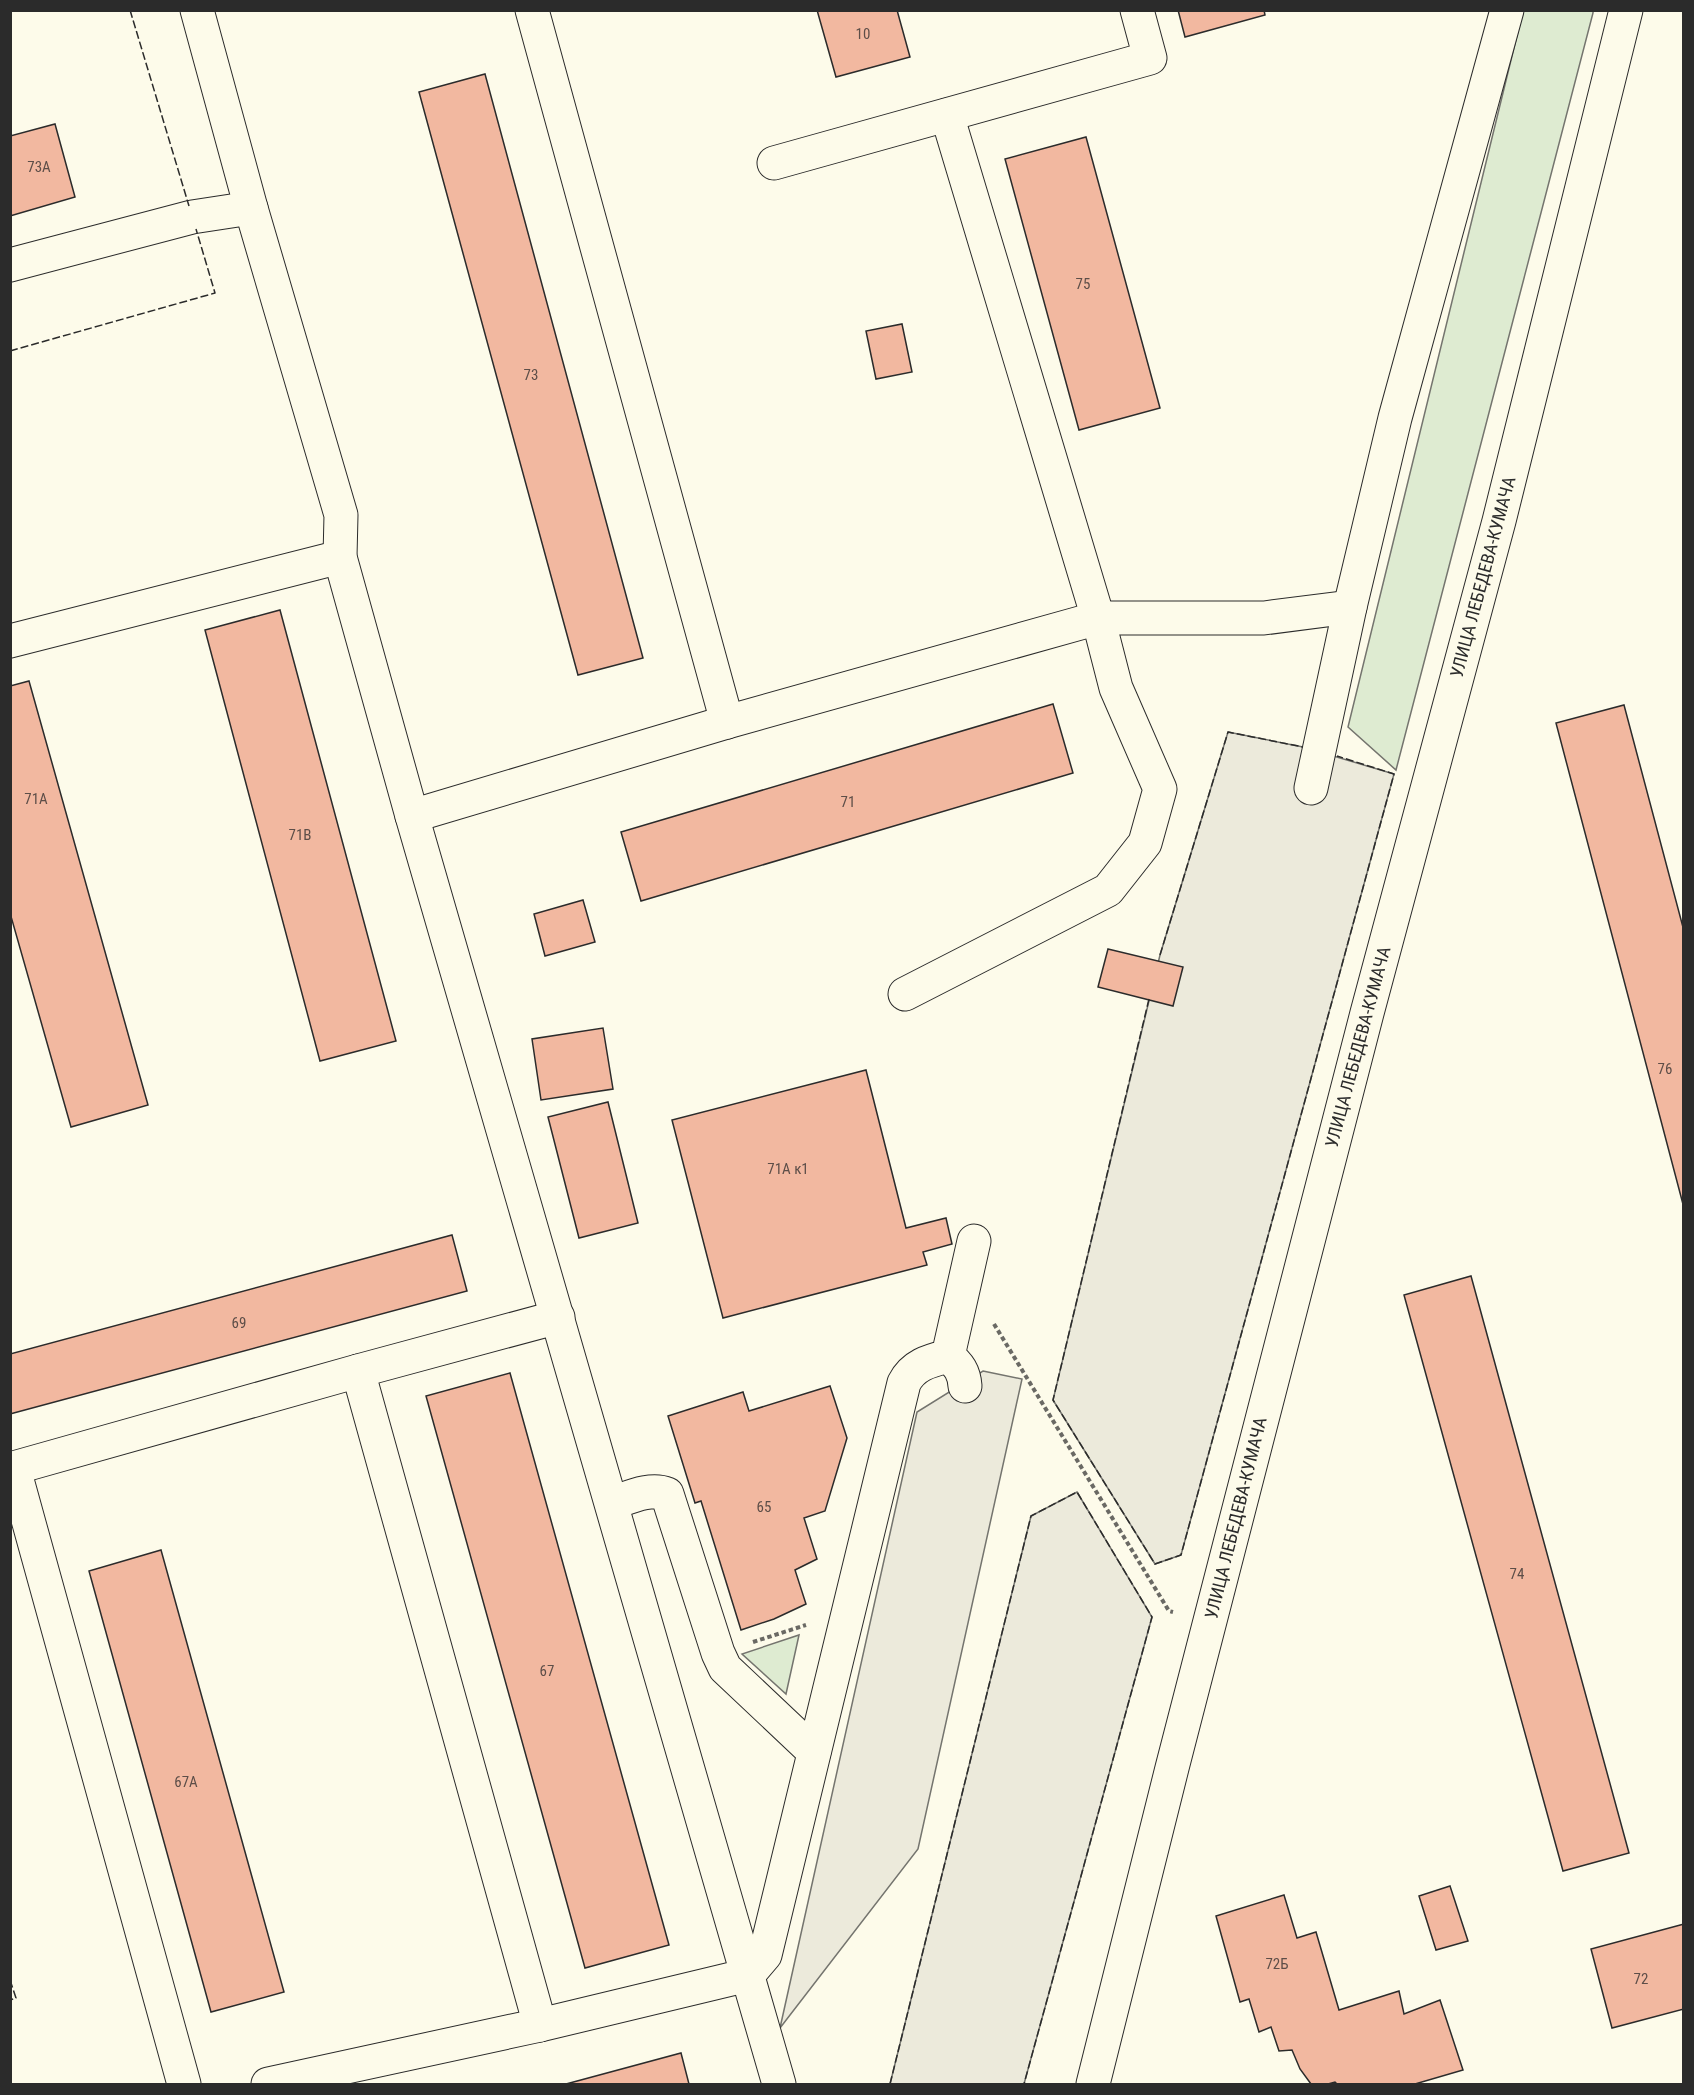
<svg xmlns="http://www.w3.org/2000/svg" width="1694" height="2095" font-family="'Roboto Condensed',sans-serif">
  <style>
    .green { fill: #deebd1; stroke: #74746e; stroke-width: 1.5 }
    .parking { fill: #eceadb; stroke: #74746e; stroke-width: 1.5 }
    .building { fill: #f2b8a0; stroke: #2b2b2b; stroke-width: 1.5 }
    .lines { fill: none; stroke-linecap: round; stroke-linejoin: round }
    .minor-casing { stroke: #2b2b2b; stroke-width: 35 }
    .path { stroke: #6a6964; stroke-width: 4; stroke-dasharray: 4.5 3; stroke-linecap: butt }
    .minor { stroke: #fdfbea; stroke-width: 33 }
    .fence { stroke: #2b2b2b; stroke-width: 1.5; stroke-dasharray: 8 3; stroke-linecap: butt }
    .labels { text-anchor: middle; stroke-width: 4.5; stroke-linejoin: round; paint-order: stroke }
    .number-label { font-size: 15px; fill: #5d4e48 }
    .street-label { font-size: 18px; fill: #2b2b2b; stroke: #fdfbea }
  </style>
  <rect width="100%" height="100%" fill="#fdfbea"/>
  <g class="green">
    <path d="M1523,11h70v2l-197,757 -48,-43z"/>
    <path d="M799,1635l-13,59 -44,-40z"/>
  </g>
  <g class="parking">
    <path d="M1228,732l75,15 91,27 -213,781 -26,9 -102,-164 107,-445z"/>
    <path d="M983,1371l39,8 -104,470 -138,179 137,-616z"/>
    <path d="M1077,1492l75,125 -128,467h-134l141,-568z"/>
  </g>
  <g class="building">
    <path d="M817,10h80l13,47 -74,20z"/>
    <path d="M1178,10h86l1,5 -80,22z"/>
    <path d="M485,74l158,584 -65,17 -159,-583z"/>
    <path d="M55,124l20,73 -65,19v-80z"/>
    <path d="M1086,137l74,271 -81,22 -74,-271z"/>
    <path d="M902,324l10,48 -36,7 -10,-48z"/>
    <path d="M280,610l116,431 -76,20 -115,-431z"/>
    <path d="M29,681l119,424 -77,22 -61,-214v-227z"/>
    <path d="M1053,704l20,69 -432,128 -20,-69z"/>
    <path d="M1624,705l60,226v277l-128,-485z"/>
    <path d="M583,900l12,42 -50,14 -11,-42z"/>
    <path d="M1108,949l75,18 -10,39 -75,-19z"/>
    <path d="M603,1028l10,61 -72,11 -9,-61z"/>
    <path d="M866,1070l40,158 40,-10 6,26 -29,8 4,13 -204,53 -51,-198z"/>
    <path d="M608,1102l30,121 -59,15 -31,-121z"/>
    <path d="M452,1235l15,56 -457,123v-60z"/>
    <path d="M1471,1276l158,577 -66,18 -159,-576z"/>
    <path d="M510,1373l159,572 -84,23 -159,-572z"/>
    <path d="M830,1386l17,52 -22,73 -21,7 13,41 -22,11 11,34 -32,15 -33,11 -40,-129 -6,2 -27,-87 75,-24 6,19z"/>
    <path d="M161,1550l123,442 -73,20 -122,-441z"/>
    <path d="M1450,1886l18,55 -32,9 -17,-54z"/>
    <path d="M1284,1895l13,43 19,-6 23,78 60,-19 5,23 36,-14 23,70 -48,14h-78l-2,-2 -7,2h-17l-11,-15 -8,-19 -13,1 -8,-24 -12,5 -10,-33 -9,3 -24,-86z"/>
    <path d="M1684,1924v85l-72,19 -21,-79z"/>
    <path d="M681,2053l8,31h-123z"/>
  </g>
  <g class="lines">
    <g class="minor-casing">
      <g id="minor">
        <path d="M197,10l54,198 90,307 -1,42 72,259 367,1268"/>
        <path d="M532,10l195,712"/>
        <path d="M774,163l376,-105 -13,-48"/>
        <path d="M10,265l182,-48 59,-9"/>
        <path d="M10,641l330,-84"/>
        <path d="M1311,788l39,-181 45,-189 112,-408"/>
        <path d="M412,816l315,-94 371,-104h166l86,-11"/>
        <path d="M905,994l203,-104 37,-47 15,-54 -44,-101 -18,-70 -151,-503"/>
        <path d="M948,1356c11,9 16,16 17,30"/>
        <path d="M358,1371l182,654"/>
        <path d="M10,1469l348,-98 200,-54"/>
        <path d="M14,1469l170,615"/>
        <path d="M612,1503c16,-5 38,-16 55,-9l51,159 7,15 89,84"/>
        <path d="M268,2084l272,-59 208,-50 17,-20 139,-572c9,-18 25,-22 44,-27l26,-115"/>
        <path d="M1093,2084l79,-316 195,-755 132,-492 127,-511"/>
      </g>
    </g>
    <g class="path">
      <path d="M994,1324l175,287 4,1"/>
      <path d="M753,1642l53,-17"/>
    </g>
    <use href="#minor" class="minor"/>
    <g class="fence">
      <path d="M130,10l59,196"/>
      <path d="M10,351l205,-58 -19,-64"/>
      <path d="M1160,955l68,-223 75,15"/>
      <path d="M1149,999l-96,401 102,164 26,-9 213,-781 -57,-18"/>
      <path d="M10,1980l6,18 -6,2"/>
      <path d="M890,2084l141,-568 46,-24 75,125 -128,467"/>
    </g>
  </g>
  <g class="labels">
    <g class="number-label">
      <text x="863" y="39">10</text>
      <text x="39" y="172">73А</text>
      <text x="1083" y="289">75</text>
      <text x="531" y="380">73</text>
      <text x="36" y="804">71А</text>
      <text x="848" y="807">71</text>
      <text x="300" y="840">71В</text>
      <text x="1665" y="1074">76</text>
      <text x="788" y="1174">71А к1</text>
      <text x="239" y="1328">69</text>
      <text x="764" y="1512">65</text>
      <text x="1517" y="1579">74</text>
      <text x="547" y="1676">67</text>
      <text x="186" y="1787">67А</text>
      <text x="1277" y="1969">72Б</text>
      <text x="1641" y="1984">72</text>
    </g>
    <g class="street-label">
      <text transform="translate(1483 577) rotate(-75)" y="6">УЛИЦА ЛЕБЕДЕВА-КУМАЧА</text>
      <text transform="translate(1358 1047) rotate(-75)" y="6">УЛИЦА ЛЕБЕДЕВА-КУМАЧА</text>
      <text transform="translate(1236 1518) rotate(-76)" y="6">УЛИЦА ЛЕБЕДЕВА-КУМАЧА</text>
    </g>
  </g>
  <rect width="1694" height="2095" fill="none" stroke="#2b2b2b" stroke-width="24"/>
</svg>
